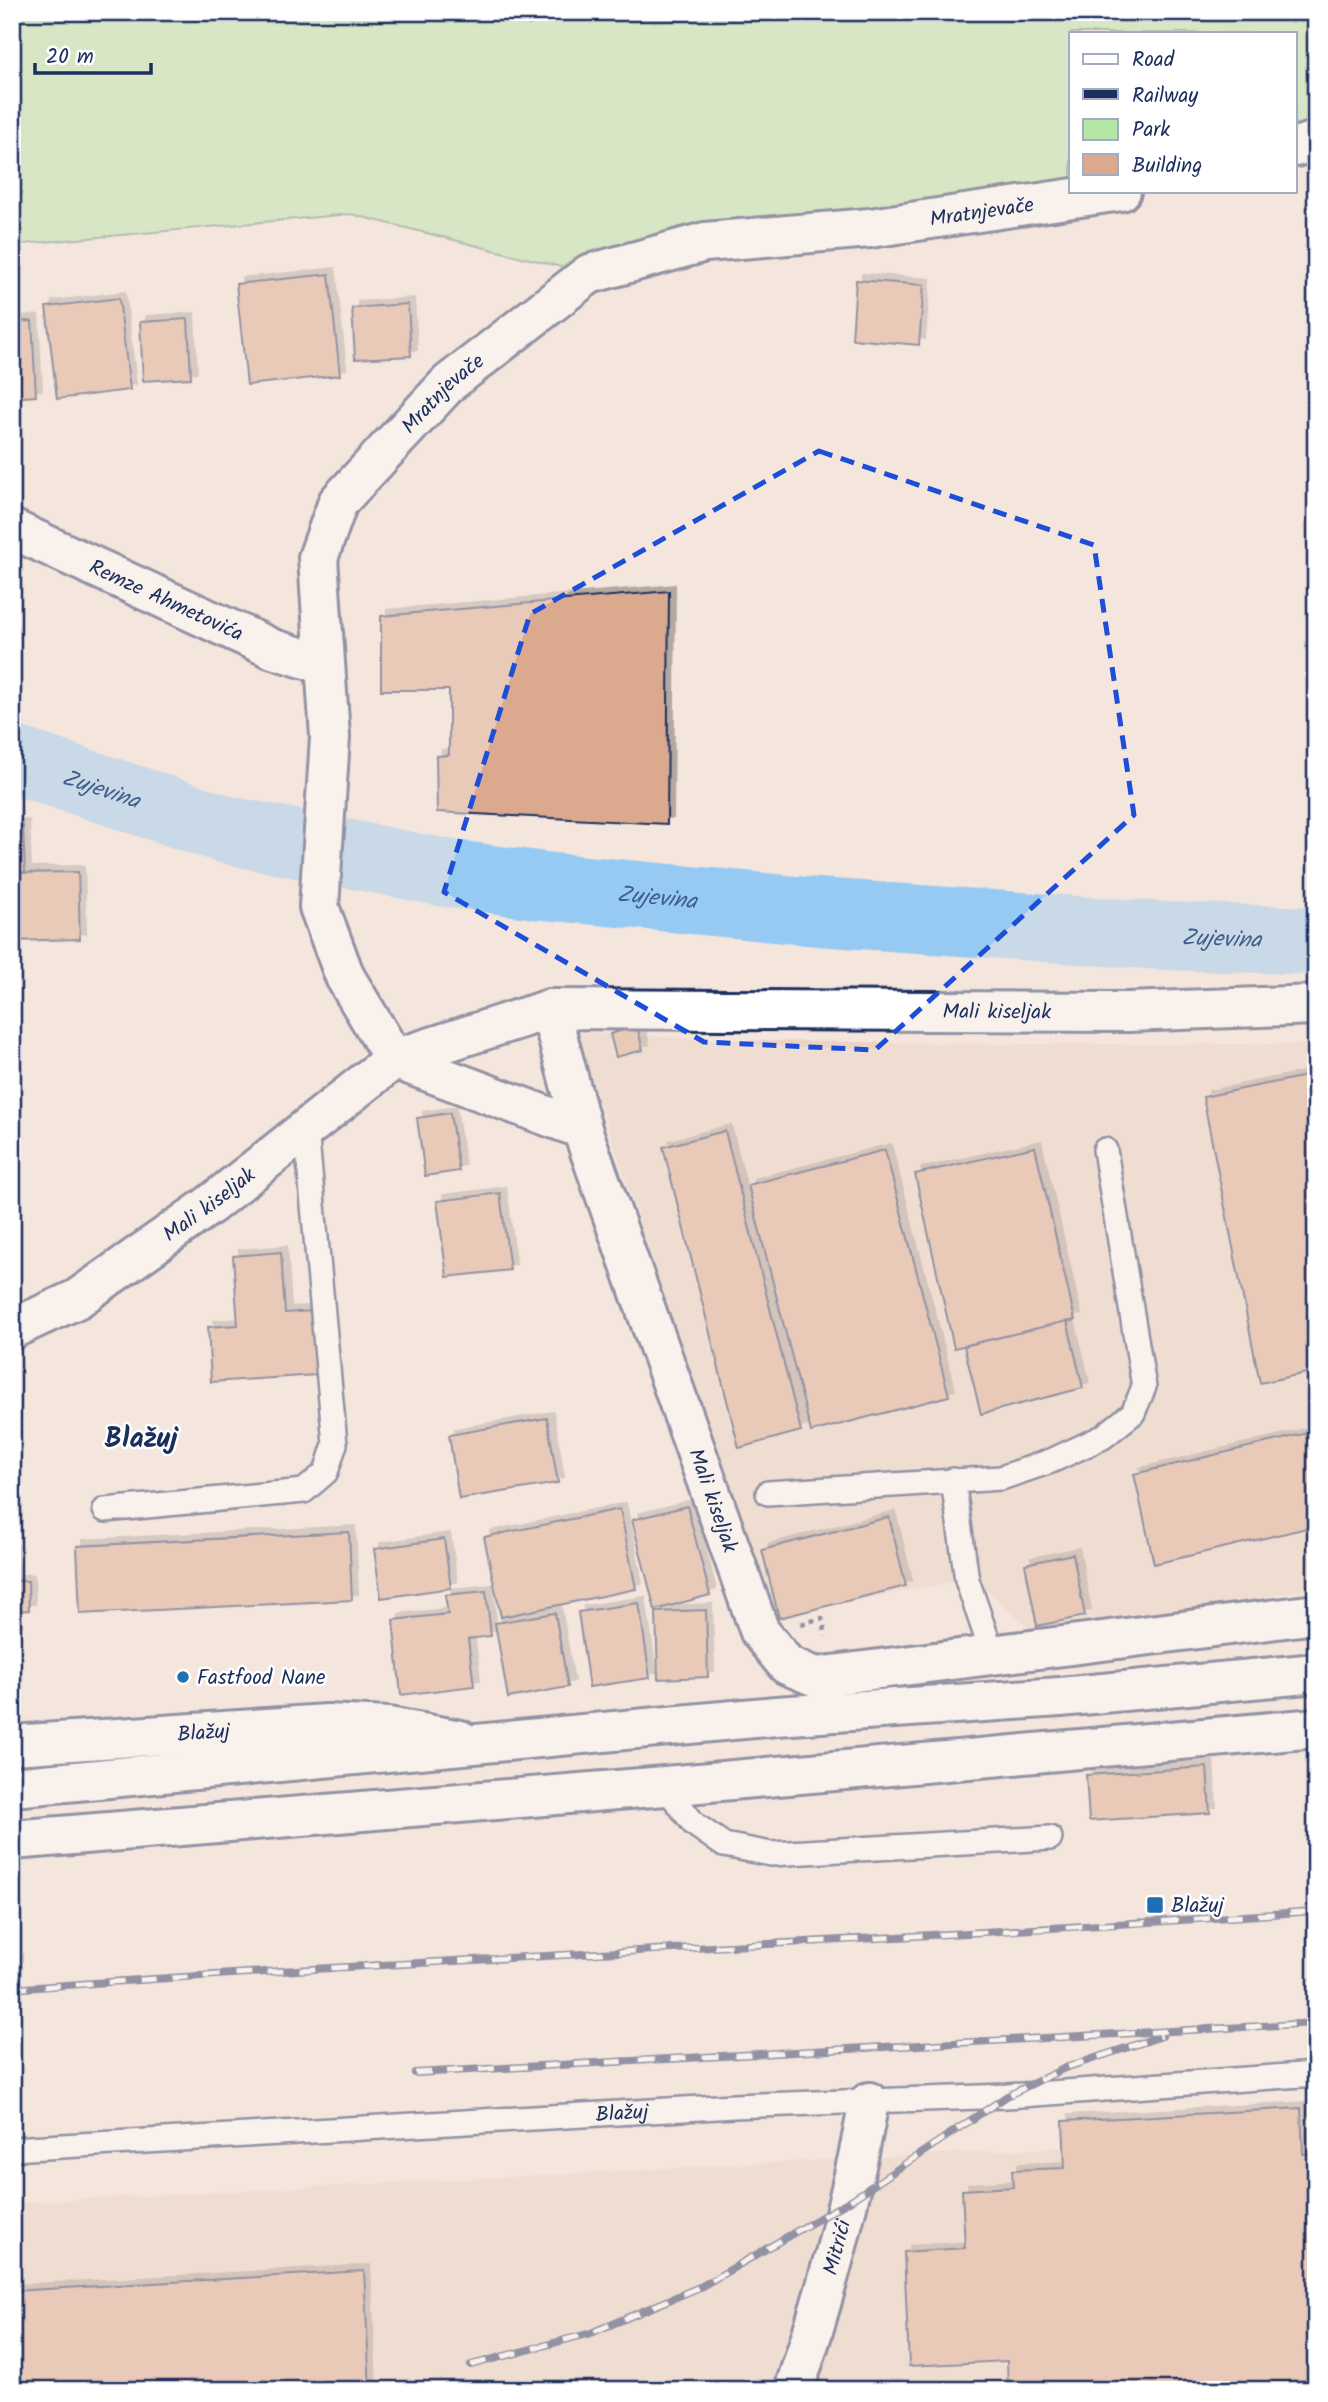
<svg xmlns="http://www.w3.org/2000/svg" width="1328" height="2402" font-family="Kalam,sans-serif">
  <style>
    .built { fill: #ecd3c5 }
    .green { fill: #b4e6a6; stroke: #688a82; stroke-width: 2 }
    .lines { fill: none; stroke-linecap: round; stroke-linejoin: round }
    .river { stroke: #96caf3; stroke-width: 68 }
    .building { fill: #dba98e; stroke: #1b2f5e; stroke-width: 2; filter: url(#shadow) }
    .service-casing { stroke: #1b2f5e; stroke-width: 28 }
    .minor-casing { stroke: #1b2f5e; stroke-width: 44 }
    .trunk-casing { stroke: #1b2f5e; stroke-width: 44 }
    .path { stroke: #1b2f5e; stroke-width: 4.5; stroke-dasharray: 5 5; stroke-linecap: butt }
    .service { stroke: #fff; stroke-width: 23 }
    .minor { stroke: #fff; stroke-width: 38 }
    .trunk { stroke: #fff; stroke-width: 38 }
    .rail-casing { stroke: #1b2f5e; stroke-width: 8 }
    .rail { stroke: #fff; stroke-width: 5; stroke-dasharray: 16; stroke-linecap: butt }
    .marked { fill: none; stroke: #1d4ed8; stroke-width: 5; stroke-dasharray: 14 9; stroke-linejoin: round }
    .poi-dot { fill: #1f6fb2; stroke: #fff; stroke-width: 2.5 }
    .labels { text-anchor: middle; stroke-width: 5; stroke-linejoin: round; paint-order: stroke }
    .street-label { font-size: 21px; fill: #1b2f5e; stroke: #fff }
    .poi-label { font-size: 21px; fill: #1b2f5e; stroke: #fff; text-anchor: start }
    .water-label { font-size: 23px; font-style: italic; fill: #405e8b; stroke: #fff }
    .district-label { font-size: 28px; font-weight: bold; fill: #1b2f5e; stroke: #fff }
  </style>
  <defs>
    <filter id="shadow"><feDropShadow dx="6" dy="-6" stdDeviation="0" flood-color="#0004"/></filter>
  </defs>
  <rect width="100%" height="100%" fill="#f4e5dd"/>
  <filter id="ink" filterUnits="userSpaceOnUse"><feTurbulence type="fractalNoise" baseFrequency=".0143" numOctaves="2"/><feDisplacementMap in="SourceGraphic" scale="14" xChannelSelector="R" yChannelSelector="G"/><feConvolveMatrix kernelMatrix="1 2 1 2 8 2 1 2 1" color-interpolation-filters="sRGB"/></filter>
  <g filter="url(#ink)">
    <g class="built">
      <path d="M576,1032l146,8 270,4h324v544l-279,48 -63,-58 -202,38z"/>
      <path d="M1316,2134v256h-1304v-187z"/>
    </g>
    <path class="green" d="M12,12h502l15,13 25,-13h762v129l-21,6v-114h-224v158l-482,83 -238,-60 -339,31z"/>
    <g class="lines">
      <path class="river" id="s1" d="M12,759l215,71 219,43 98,13 273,26 347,24 152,5"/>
    </g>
    <g class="building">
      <path d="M329,274l11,101 -93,10 -11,-101z"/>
      <path d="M856,280l68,5 -5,60 -67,-6z"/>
      <path d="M119,298l11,92 -73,9 -11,-92z"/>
      <path d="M408,304l3,52 -56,3 -3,-51z"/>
      <path d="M188,319l3,59 -48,3 -3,-59z"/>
      <path d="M32,321l4,75 -24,2v-76z"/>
      <path d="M669,591l-2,233 -230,-12 -1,-56 13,-1v-65h-68v-74z"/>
      <path d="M12,826h11l2,46 -13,1z"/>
      <path d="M78,872l2,67 -68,2v-68z"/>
      <path d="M637,1026l6,24 -27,7 -6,-23z"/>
      <path d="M1316,1074v297l-56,12 -57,-286z"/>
      <path d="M450,1113l9,58 -34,5 -8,-58z"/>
      <path d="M725,1131l76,300 -62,17 -76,-301z"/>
      <path d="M1035,1147l40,173 -121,28 -39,-174z"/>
      <path d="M885,1150l64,246 -138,36 -63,-247z"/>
      <path d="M500,1193l10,77 -63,7 -10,-76z"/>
      <path d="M281,1252l4,61 27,-2 4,64 -105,7 -3,-55 30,-2 -5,-69z"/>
      <path d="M1067,1321l16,67 -102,26 -17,-68z"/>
      <path d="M547,1418l11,65 -99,16 -10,-64z"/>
      <path d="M1316,1431v95l-162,38 -20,-90z"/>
      <path d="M687,1506l23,89 -55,15 -23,-90z"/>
      <path d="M620,1509l16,80 -135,28 -17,-80z"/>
      <path d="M889,1517l17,69 -127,32 -17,-68z"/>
      <path d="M349,1532l3,68 -272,14 -3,-68z"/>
      <path d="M444,1539l7,49 -70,10 -7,-49z"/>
      <path d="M12,1550l1,31h15l1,29 -14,1 1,21 -4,1z"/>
      <path d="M1073,1554l12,62 -48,10 -12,-62z"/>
      <path d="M486,1591l5,45 -23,3 6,47 -73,9 -8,-75 55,-6 -3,-19z"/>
      <path d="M639,1603l11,75 -61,9 -11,-75z"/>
      <path d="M706,1610l2,67 -50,2 -2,-67z"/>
      <path d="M555,1613l13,74 -60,11 -13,-75z"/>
      <path d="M1207,1767l3,46 -121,8 -3,-46z"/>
      <path d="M1301,2108l2,46 13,-1v227l-179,10h-129l-1,-29 -98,5 -5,-114 61,-4 -3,-58 51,-3 -1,-17 53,-2 -2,-47z"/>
      <path d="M364,2271l6,119h-358v-99z"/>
      <path d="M1287,2383l1,7h-92z"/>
    </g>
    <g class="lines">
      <g class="service-casing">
        <g id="service">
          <path d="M953,1480l14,100 26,76"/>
          <path d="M768,1493l233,-15 50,-17 52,-24 30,-24 11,-26 -39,-237"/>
          <path d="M105,1510l199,-19 22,-19 9,-28 -29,-315"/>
          <path d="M665,1786l29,38 30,21 47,9 279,-16"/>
          <path id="s2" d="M12,2149l722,-43 273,-10 309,-22"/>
        </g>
      </g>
      <g class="minor-casing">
        <g id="minor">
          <path d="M1295,147l21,-6"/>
          <path id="s3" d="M12,529l261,120 50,15"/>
          <path id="s4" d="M550,1009l32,120 178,503 27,33 29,12 500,-63"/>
          <path id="s5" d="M582,1129l-188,-70 -49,-82 -26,-70 11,-170 -12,-179 20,-56 111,-119 140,-109 116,-32 165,-14 251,-37"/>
          <path id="s6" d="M12,1329l65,-30 133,-94 184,-146 156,-50 578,3 188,-7"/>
          <path id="s7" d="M12,1745l315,-21 61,3 72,13"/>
          <path id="s8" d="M794,2390c32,-95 57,-190 75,-288"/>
        </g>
      </g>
      <g class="trunk-casing">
        <g id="trunk">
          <path d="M12,1787l764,-71 284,-19 256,-24"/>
          <path d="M12,1840l653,-54 651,-58"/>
        </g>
      </g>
      <path class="path" d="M801,1624l21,-6 4,18"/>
      <use href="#service" class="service"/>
      <use href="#minor" class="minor"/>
      <use href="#trunk" class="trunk"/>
      <g class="rail-casing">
        <g id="rail">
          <path d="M12,1989c434,-32 870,-47 1304,-78"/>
          <path d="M415,2073l901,-50"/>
          <path d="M471,2365l120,-32 111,-47 149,-86 156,-104 58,-28 97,-32"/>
        </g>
      </g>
      <use href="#rail" class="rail"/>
    </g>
  </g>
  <path d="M0 0H1328V2402H0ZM819,451l275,94 40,270 -259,235 -171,-8 -260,-150 86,-278z" fill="#f4e5dd" fill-opacity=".55" fill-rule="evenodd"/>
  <path class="marked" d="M819,451l275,94 40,270 -259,235 -171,-8 -260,-150 86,-278z"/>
  <g class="poi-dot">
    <circle cx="183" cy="1677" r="7"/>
    <rect x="1146" y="1896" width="18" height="18" rx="3.5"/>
  </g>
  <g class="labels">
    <g class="street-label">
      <text dy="7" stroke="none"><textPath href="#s5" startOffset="1519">Mratnjevače</textPath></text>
      <text dy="7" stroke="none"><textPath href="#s5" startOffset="931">Mratnjevače</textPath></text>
      <text dy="7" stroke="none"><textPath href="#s3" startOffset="170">Remze Ahmetovića</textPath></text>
      <text dy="7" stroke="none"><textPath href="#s6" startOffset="1080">Mali kiseljak</textPath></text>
      <text dy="7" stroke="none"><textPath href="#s6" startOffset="234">Mali kiseljak</textPath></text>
      <text dy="7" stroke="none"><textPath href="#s4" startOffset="518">Mali kiseljak</textPath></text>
      <text dy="7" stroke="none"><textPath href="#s7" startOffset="192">Blažuj</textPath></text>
      <text dy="7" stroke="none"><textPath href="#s2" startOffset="611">Blažuj</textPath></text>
      <text dy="7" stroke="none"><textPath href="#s8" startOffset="149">Mitrići</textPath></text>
    </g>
    <g class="poi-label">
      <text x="197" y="1684">Fastfood Nane</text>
      <text x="1171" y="1912">Blažuj</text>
    </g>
    <g class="water-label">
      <text dy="8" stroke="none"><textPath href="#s1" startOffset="94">Zujevina</textPath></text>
      <text dy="8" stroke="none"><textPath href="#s1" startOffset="662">Zujevina</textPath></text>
      <text dy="8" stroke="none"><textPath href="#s1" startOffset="1228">Zujevina</textPath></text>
    </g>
    <g class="district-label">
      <text x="141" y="1447">Blažuj</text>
    </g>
  </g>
  <rect width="1328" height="2402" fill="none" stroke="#fff" stroke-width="42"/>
  <rect x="21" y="21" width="1286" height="2360" fill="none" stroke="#1b2f5e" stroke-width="2.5" filter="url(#ink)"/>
  <rect x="1069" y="32" width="228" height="161" fill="#ffffff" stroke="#a4acbf" stroke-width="2"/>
  <rect x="1083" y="54" width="35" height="10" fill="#ffffff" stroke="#a4acbf" stroke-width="2"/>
  <text x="1132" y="66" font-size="21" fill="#1b2f5e">Road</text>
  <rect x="1083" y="89" width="35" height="10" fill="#1b2f5e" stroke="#a4acbf" stroke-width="2"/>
  <text x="1132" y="102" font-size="21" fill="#1b2f5e">Railway</text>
  <rect x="1083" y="119" width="35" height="21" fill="#b4e6a6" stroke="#a4acbf" stroke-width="2"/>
  <text x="1132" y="136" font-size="21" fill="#1b2f5e">Park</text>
  <rect x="1083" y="154" width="35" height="21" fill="#dba98e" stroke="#a4acbf" stroke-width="2"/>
  <text x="1132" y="172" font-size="21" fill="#1b2f5e">Building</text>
  <path d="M35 63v10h116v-10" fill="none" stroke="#1b2f5e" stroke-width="3.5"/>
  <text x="46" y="63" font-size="21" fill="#1b2f5e" stroke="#ffffff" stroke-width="5" paint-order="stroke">20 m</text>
</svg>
